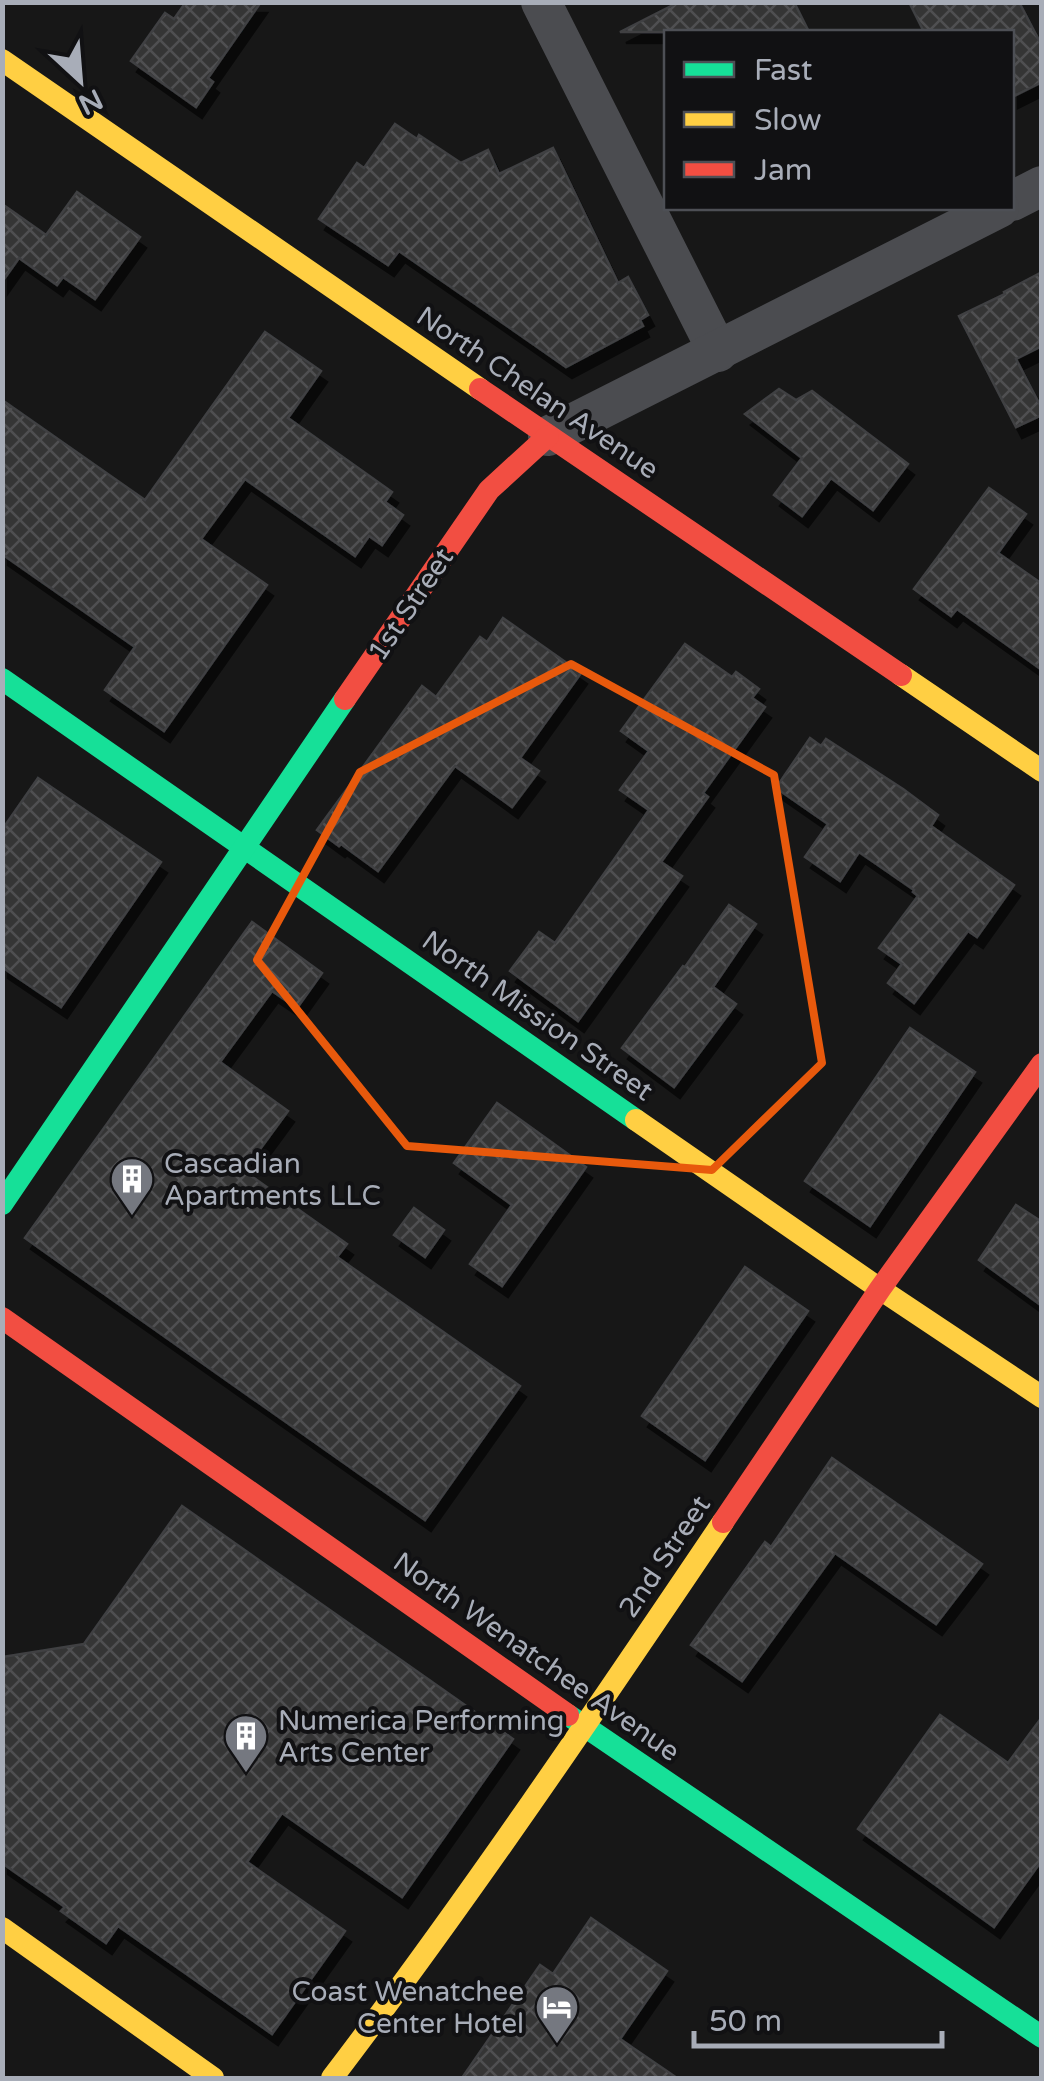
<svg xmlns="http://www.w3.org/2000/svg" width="1044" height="2081" font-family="'Varela Round',sans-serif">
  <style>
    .building { fill: url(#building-cross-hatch); stroke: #3f4043; stroke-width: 2.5; filter: url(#shadow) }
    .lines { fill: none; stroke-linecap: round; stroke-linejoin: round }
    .street { stroke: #4b4c50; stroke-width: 40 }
    .fast { stroke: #16e098; stroke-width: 22 }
    .slow { stroke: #ffcf43; stroke-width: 22 }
    .jam { stroke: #f24e42; stroke-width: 22 }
    .marked { fill: none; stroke: #e8590c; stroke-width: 8; stroke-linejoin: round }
    .labels { text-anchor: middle; stroke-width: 8; stroke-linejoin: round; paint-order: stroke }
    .street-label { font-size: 28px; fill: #a8adb8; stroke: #111113 }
    .poi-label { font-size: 28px; fill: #a8adb8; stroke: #111113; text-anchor: start }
  </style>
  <defs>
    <pattern id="building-cross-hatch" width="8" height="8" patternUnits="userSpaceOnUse" patternTransform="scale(2.5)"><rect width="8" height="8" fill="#353536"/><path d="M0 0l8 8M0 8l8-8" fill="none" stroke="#4f5051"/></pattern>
    <filter id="shadow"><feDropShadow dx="6" dy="11" stdDeviation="0" flood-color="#0009"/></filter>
  </defs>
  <rect width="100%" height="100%" fill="#171717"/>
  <g class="building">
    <path d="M186,2h75l-53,76 5,4 -17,25 -65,-46 34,-48 9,6z"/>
    <path d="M679,2h115l15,30h-189z"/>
    <path d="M909,2h110l23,44v36l-30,15v-65h-88z"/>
    <path d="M395,124l22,15 2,-4 42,28 27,-13 11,24 54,-26 65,135 10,-6 20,38 -8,5 3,6 -77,41 -167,-116 -11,14 -69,-46 38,-56 7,5z"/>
    <path d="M77,192l63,45 -45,62 -32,-22 -6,8 -38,-27 -17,24v-78l44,31z"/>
    <path d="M1042,272v74l-26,13 26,50v6l-26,12 -57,-111 46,-22 -1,-2z"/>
    <path d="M265,332l56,39 -33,47 104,74 -7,10 18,13 -21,30 -13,-9 -14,20 -110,-77 -44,60 66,46 -103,146 -59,-41 30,-43 -133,-93v-154l143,100z"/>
    <path d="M779,389l17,11 16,-9 96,73 -35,46 -42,-32 -29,38 -28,-21 28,-37 -57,-44z"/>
    <path d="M989,488l37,26 -28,39 44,31v86l-85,-61 -6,7 -37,-27z"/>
    <path d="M503,618l78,55 -61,85 19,13 -27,36 -57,-41 -77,105 -37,-27 -2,2 -22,-16 105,-144 14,11 44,-60 7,5z"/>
    <path d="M685,644l47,33 4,-5 23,17 -7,9 13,9 -62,86 5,4 -47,65 21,14 -104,145 -68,-50 29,-39 16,11 94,-133 -29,-20 29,-39 -28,-20z"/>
    <path d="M810,738l11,8 5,-7 77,50 35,26 -7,11 83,59 -37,52 -9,-6 -54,72 -26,-20 14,-19 -23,-16 39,-52 -5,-4 1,-2 -55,-38 -19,29 -35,-24 23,-33 -52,-36z"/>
    <path d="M38,778l123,84 -100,145 -59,-40v-137z"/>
    <path d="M729,905l27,19 -43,63 23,17 -62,83 -52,-39 61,-82 2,1z"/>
    <path d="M252,922l70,51 -25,35 -25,-17 -52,71 68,49 -44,60 103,73 -10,13 183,129 -95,134 -400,-282z"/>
    <path d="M910,1028l65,44 -105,154 -65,-45z"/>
    <path d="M497,1103l89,64 -84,119 -32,-22 42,-59 -58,-42z"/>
    <path d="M1016,1205l26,17v84l-63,-46z"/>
    <path d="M414,1208l30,22 -19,27 -31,-22z"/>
    <path d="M745,1267l63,44 -103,149 -63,-44z"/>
    <path d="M832,1458l150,106 -46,60 -101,-71 -93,128 -51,-36 74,-103 6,5z"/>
    <path d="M182,1506l331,233 -111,158 -120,-84 -35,49 98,69 -73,103 -154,-108 -12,17 -45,-32 4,-4 -63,-44v-206l82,-13z"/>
    <path d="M940,1715l68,48 34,-46v143l-48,67 -136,-98z"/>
    <path d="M591,1918l76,53 -47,68 57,39h-215l78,-113 13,9z"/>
  </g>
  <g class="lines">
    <g class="street">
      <path d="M541,2l177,350"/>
      <path d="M1012,201l30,-15"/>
      <path d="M548,436l451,-228"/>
    </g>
    <g class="fast">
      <path d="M2,679l634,441"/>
      <path d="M2,1204l343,-505"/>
      <path d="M568,1715l474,322"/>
    </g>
    <g class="slow">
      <path d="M2,60l478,329"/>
      <path d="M901,675l141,96"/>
      <path d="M636,1120l244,169 162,108"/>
      <path d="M2,1928l211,150"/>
      <path d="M332,2078c137,-180 264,-368 391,-556"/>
    </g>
    <g class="jam">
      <path d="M480,389l421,286"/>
      <path d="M345,699l144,-209 59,-54"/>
      <path d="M2,1318l566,397"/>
      <path d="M723,1522l157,-233 162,-225"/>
    </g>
  </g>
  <path class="marked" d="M571,664l203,111 48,288 -110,107 -305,-24 -150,-186 103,-188z"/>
  <defs>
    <g id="building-pin" transform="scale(2.25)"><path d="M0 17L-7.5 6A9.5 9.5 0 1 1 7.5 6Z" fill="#757880" stroke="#111113"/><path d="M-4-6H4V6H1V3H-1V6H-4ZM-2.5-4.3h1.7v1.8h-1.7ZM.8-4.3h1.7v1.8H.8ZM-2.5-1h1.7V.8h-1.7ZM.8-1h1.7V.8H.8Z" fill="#fff"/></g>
    <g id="hotel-pin" transform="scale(2.25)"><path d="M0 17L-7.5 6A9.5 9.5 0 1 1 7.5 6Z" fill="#757880" stroke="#111113"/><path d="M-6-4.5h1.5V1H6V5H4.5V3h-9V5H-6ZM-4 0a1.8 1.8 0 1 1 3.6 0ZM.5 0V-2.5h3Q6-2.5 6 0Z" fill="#fff"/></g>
  </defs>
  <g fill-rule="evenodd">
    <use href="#building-pin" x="132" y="1179"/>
    <use href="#building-pin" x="246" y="1736"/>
    <use href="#hotel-pin" x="557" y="2007"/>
  </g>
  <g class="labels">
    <g class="street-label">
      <text transform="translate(538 392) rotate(34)" y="10">North Chelan Avenue</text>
      <text transform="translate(410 604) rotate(-56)" y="10">1st Street</text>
      <text transform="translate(538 1015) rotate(35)" y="10">North Mission Street</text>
      <text transform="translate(664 1556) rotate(-56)" y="10">2nd Street</text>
      <text transform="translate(537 1656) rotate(35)" y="10">North Wenatchee Avenue</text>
    </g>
    <g class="poi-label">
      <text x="164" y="1173">Cascadian<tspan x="164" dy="32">Apartments LLC</tspan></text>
      <text x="278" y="1730">Numerica Performing<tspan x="278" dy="32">Arts Center</tspan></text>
      <text x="524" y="2001" text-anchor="end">Coast Wenatchee<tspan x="524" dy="32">Center Hotel</tspan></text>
    </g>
  </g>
  <rect width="1044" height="2081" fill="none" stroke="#a8adb8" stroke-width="10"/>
  <rect x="664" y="30" width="350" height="180" fill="#111113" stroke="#4d4f55" stroke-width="2.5"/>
  <rect x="684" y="62" width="50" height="15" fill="#16e098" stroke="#4d4f55" stroke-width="2.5"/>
  <text x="754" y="80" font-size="30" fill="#a8adb8">Fast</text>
  <rect x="684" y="112" width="50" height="15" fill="#ffcf43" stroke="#4d4f55" stroke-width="2.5"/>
  <text x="754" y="130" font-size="30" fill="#a8adb8">Slow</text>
  <rect x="684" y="162" width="50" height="15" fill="#f24e42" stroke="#4d4f55" stroke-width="2.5"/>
  <text x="754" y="180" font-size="30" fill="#a8adb8">Jam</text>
  <g transform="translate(80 80) rotate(154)" stroke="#111113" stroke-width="8" paint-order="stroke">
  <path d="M0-8L18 38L0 25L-18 38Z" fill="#a8adb8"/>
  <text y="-15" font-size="28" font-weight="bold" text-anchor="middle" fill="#a8adb8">N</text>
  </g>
  <path d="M694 2031v15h248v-15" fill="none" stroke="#a8adb8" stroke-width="5"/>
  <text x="709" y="2031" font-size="30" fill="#a8adb8" stroke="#111113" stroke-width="8" paint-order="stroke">50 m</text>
</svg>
